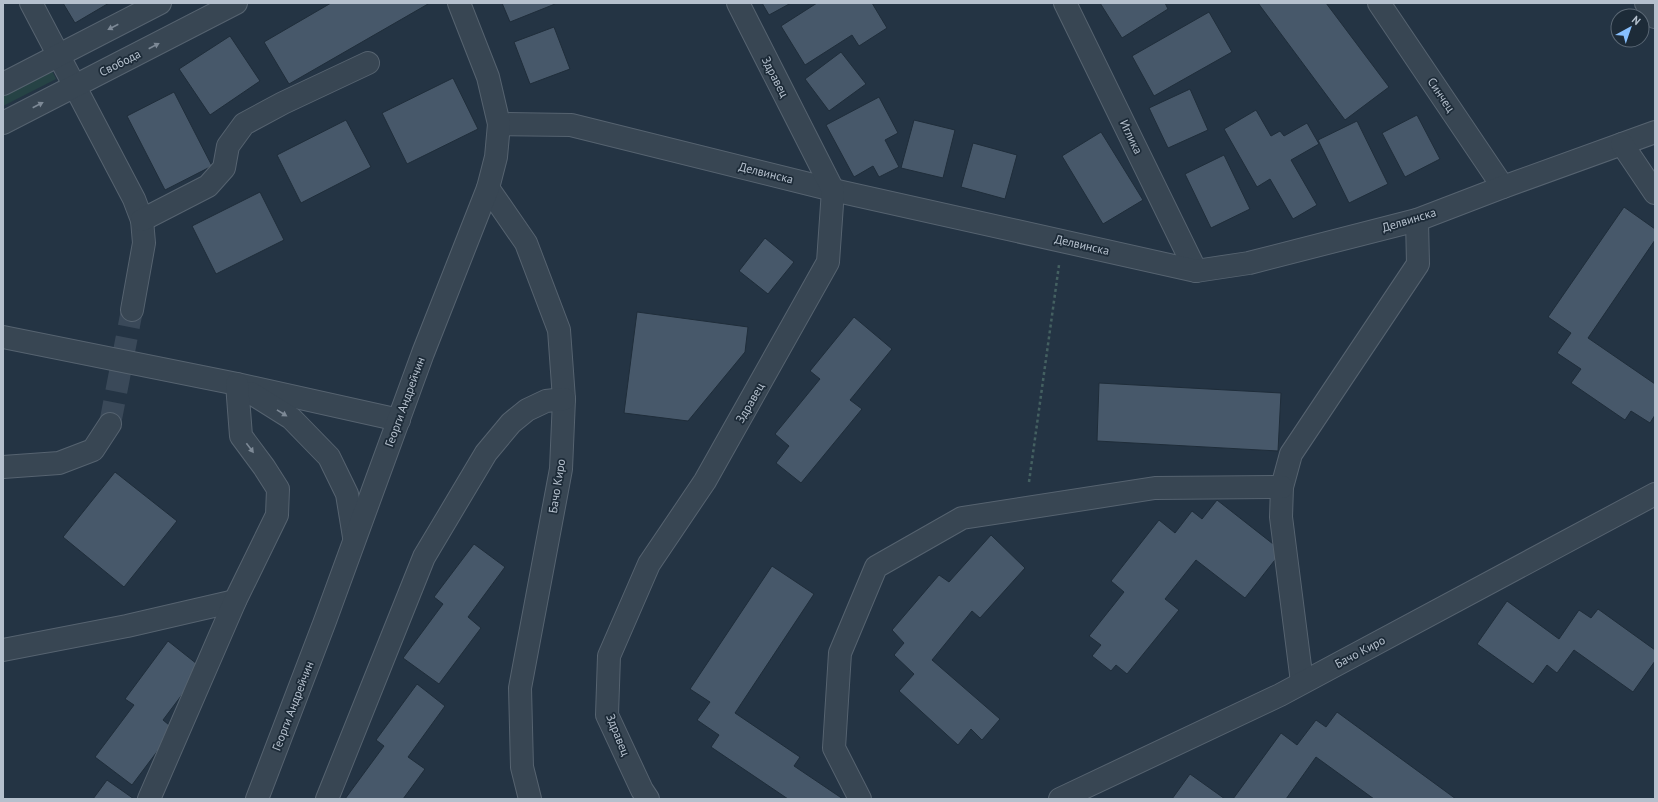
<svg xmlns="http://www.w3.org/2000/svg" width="1658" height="802" font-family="'PT Sans',sans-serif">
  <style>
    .green { fill: #264345 }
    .building { fill: #47586a; stroke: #1f2d3a }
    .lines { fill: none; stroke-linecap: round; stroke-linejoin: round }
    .minor-tunnel { stroke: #3a4959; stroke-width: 22; stroke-dasharray: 22 11; stroke-linecap: butt }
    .minor-casing { stroke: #566370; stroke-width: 24 }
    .path { stroke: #446061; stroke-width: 2.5; stroke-dasharray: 3 3; stroke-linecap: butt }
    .minor { stroke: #384653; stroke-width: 22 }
    .oneway { fill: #7d8996 }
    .labels { text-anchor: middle; stroke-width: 3.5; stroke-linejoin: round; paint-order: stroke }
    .street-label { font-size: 12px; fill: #b5c0cd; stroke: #1d2b38 }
  </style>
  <rect width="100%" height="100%" fill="#243444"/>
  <path class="green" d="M47,61l9,18 -53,27v-20z"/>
  <g class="building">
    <path d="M63,3h46l-34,20z"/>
    <path d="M331,3h97v1l-139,80 -25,-42z"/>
    <path d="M502,3h52l1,1 -45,18z"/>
    <path d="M762,3h29l-22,12z"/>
    <path d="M817,3h55l15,25 -28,18 -7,-11 -47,30 -24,-39z"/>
    <path d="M1100,3h65l3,6 -46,29z"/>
    <path d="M1258,3h68l63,84 -44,33z"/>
    <path d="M1209,12l23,40 -78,44 -22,-40z"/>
    <path d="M554,27l16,42 -40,15 -16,-42z"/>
    <path d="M230,36l30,45 -50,34 -31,-46z"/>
    <path d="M841,52l25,32 -37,27 -24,-32z"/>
    <path d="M453,78l25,51 -71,35 -25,-51z"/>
    <path d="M1190,89l18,41 -40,18 -19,-40z"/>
    <path d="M174,92l38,74 -47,24 -38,-74z"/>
    <path d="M879,97l19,36 -13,7 14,27 -20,10 -6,-11 -19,11 -28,-52z"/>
    <path d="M1256,110l15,26 9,-5 4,5 23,-13 12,21 -28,16 26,45 -24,14 -23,-40 -13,8 -33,-58z"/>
    <path d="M1417,115l23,44 -35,18 -23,-44z"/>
    <path d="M346,120l25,47 -70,36 -24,-48z"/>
    <path d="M914,120l41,10 -12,48 -42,-10z"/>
    <path d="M1357,121l31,63 -39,19 -31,-63z"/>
    <path d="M1101,132l42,68 -40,24 -41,-68z"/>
    <path d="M973,143l44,12 -12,44 -44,-12z"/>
    <path d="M1224,155l26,54 -39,19 -26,-54z"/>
    <path d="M260,192l24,48 -68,34 -24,-48z"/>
    <path d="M1624,207l31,22v11l-67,98 67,46v31l-5,8 -19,-12 -6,9 -54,-37 10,-14 -24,-16 14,-20 -23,-16z"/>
    <path d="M765,238l29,24 -26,32 -29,-23z"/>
    <path d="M637,312l111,15 -3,25 -57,69 -64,-8z"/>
    <path d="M854,317l38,32 -42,51 12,9 -61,74 -25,-20 13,-17 -14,-12 45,-55 -10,-8z"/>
    <path d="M1099,383l182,10 -3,58 -181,-10z"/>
    <path d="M115,472l62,49 -53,66 -61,-50z"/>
    <path d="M1217,500l65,51 -37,47 -49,-38 -31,39 14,11 -52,64 -11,-9 -5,6 -19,-15 9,-11 -12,-9 35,-44 -13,-11 48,-61 16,13 17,-22 10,8z"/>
    <path d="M991,535l34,33 -45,50 -8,-7 -40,49 68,59 -18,21 -11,-11 -13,16 -59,-54 15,-17 -20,-19 10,-12 -12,-13 47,-55 10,7z"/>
    <path d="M474,544l31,23 -37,50 13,11 -42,56 -36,-26 40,-54 -9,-7z"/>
    <path d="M772,566l42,28 -79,119 65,44 -6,9 49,33h-55l-77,-52 8,-12 -22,-15 13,-18 -20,-13z"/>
    <path d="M1507,601l52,38 20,-29 12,8 7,-9 57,41v11l-22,31 -59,-42 -17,23 -10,-8 -14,19 -56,-40z"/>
    <path d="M168,641l34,27 -39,52 11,9 -42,56 -37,-28 39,-52 -9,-6z"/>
    <path d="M417,684l28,22 -37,51 17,12 -22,30h-58l39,-53 -8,-6z"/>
    <path d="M1337,712l119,87h-82l-58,-42 -30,42h-53l48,-66 16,12 19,-25 10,7z"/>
    <path d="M1190,774l35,25h-53z"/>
    <path d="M107,780l27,19h-41z"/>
  </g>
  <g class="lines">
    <path class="minor-tunnel" d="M110,424l22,-114"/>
    <g class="minor-casing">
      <g id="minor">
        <path d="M31,3l103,196 8,21 2,23 -12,67"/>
        <path d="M1065,3l131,268"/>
        <path d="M1379,3l124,184"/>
        <path d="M1646,3l9,14"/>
        <path d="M3,84l157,-81"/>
        <path d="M3,123l233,-120"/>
        <path d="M499,124l72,1 262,65 363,81 53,-8 168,-43 86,-33 152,-55"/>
        <path d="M1622,144l33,49"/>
        <path d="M488,188l38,55 33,87 5,69 -3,70 -41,219 2,79 8,32"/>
        <path d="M142,220l66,-34 16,-18 4,-22 16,-22 39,-21 85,-40"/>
        <path d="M3,337l234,47 162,36"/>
        <path d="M251,393l40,25 38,39 18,37 7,43"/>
        <path d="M3,467l56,-4 34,-13 17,-26"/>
        <path d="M3,650l124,-24 108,-25"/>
        <path d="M1302,682l-21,-165 1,-30 9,-33 127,-190 -1,-44"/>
        <path d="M149,799l86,-198 42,-86 1,-26 -14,-22 -23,-31 -4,-52"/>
        <path d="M257,799l68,-178 98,-268 65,-165 8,-31 3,-33 -11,-47 -29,-74"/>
        <path d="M327,799l97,-242 62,-104 25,-30 16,-13 19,-9 18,-2"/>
        <path d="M648,799l-6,-9 -35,-75 2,-59 40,-92 56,-83 123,-219 5,-72 -95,-187"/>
        <path d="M860,799l-26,-51 6,-95 36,-86 86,-49 193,-30 127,-1"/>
        <path d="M1060,799l220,-104 375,-201"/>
      </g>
    </g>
    <path class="path" d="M1029,482l30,-217"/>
    <use href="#minor" class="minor"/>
  </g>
  <defs><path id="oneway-solid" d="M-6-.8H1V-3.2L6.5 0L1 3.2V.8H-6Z"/></defs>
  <g class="oneway">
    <use href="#oneway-solid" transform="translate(113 27) rotate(153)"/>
    <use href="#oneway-solid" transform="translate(154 46) rotate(-27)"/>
    <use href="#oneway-solid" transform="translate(38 105) rotate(-27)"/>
    <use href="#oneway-solid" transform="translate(282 413) rotate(32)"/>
    <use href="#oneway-solid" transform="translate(250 448) rotate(53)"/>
  </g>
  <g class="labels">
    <g class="street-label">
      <text transform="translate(120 63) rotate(-27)" y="4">Свобода</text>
      <text transform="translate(775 77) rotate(63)" y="4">Здравец</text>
      <text transform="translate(1441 95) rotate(56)" y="4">Синчец</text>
      <text transform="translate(1131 137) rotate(64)" y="4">Иглика</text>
      <text transform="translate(766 173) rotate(14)" y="4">Делвинска</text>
      <text transform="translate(1409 220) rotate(-17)" y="4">Делвинска</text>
      <text transform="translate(1082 245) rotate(13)" y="4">Делвинска</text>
      <text transform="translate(405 402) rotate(-70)" y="4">Георги Андрейчин</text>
      <text transform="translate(750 403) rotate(-60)" y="4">Здравец</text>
      <text transform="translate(557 486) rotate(-81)" y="4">Бачо Киро</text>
      <text transform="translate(1360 652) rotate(-28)" y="4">Бачо Киро</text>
      <text transform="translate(293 706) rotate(-69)" y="4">Георги Андрейчин</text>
      <text transform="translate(618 735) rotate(68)" y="4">Здравец</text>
    </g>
  </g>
  <rect width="1658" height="802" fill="none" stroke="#b5c0cd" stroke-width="8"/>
  <g transform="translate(1630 28) rotate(40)"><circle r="19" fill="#1d2b38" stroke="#5a6774"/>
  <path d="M0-3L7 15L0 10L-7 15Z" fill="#88c0ff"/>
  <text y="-6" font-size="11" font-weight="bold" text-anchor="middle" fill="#b5c0cd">N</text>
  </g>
</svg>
